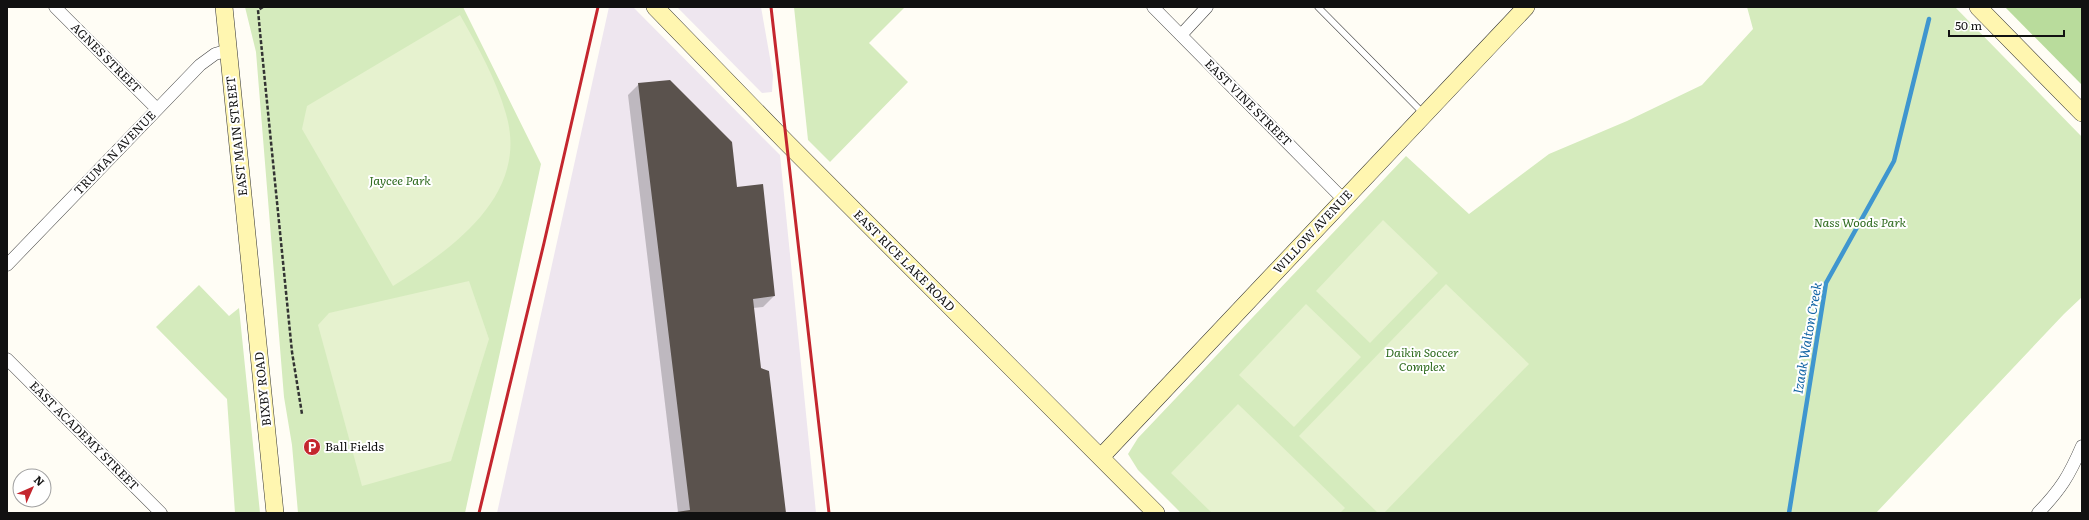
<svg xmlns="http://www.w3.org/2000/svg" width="2089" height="520" font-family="Literata,serif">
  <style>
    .industrial { fill: #eee6ef }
    .green { fill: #d5ebbd }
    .forest { fill: #b9dc9c }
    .pitch { fill: #e6f2cf }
    .shadow { fill: #0003 }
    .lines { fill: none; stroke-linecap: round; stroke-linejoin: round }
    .stream { stroke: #3f96cf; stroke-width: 4.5 }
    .building { fill: #5a524d }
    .lane-casing { stroke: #444; stroke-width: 7 }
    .street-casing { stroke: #444; stroke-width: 13 }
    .secondary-casing { stroke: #333; stroke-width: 18 }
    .path { stroke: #333; stroke-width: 2.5; stroke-dasharray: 4 2; stroke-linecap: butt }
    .lane { stroke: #fff; stroke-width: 6 }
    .street { stroke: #fff; stroke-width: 12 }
    .secondary { stroke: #fff6b0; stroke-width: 17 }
    .rail { stroke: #c4262e; stroke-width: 3 }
    .labels { text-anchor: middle; stroke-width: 4; stroke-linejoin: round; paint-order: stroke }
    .street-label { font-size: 12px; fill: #111; stroke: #fff }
    .park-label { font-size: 12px; font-style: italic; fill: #2f6b1f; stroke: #fff }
    .poi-label { font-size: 12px; fill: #111; stroke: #fff; text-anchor: start }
    .water-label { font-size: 13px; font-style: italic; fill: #1768a6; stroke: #fff }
  </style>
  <rect width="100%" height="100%" fill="#fffdf5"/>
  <g class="industrial">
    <path d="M609,7h24l147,148 36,358h-319z"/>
    <path d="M677,7h84l12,68 -1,17 -10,1z"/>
  </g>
  <g class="green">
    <path d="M245,7h218l78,157 -76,349h-167l-6,-68 -8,-48 -28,-345z"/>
    <path d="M794,7h111l-36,36 39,39 -78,80 -22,-22z"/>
    <path d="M1747,7h208l127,130v160l-18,17 -188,199h-695l-43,-43 -10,-16 10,-16 268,-282 63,58 80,-60 78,-33 75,-36 51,-56z"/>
    <path d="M199,285l30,31 10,-8 21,205h-25l-8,-114 -71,-72z"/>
  </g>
  <path class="forest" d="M2005,7h77v78z"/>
  <g class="pitch">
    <path d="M460,15c18,32 36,64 46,99 24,81 -54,135 -113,172l-91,-157 5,-23z"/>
    <path d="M1383,220l55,53 -68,70 -54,-52z"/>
    <path d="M469,281l20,58 -38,122 -89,25 -44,-161 11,-12z"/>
    <path d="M1446,284l83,80 -145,149h-6l-79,-77z"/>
    <path d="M1306,304l55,53 -67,70 -55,-52z"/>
    <path d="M1238,404l107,104 -5,5h-128l-41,-40z"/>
  </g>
  <path class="shadow" d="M639,84l97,104 38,108 -11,11 -10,1 7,61 25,144h-115l8,-1 -50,-417z"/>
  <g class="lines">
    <path class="stream" d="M1789,513l37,-230 68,-122 35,-142"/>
  </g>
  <path class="building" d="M670,80l62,62 5,45 26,-3 12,112 -22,3 8,69 8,3 17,142h-116l20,-3 -52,-427z"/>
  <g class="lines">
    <g class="lane-casing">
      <path id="lane" d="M1318,7l105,106"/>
    </g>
    <g class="street-casing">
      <g id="street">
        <path d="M55,7l102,102"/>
        <path d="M1153,7l190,192"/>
        <path d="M1181,35l26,-28"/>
        <path d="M7,265l193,-200 15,-11 14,-4"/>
        <path d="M7,359l154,154"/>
        <path d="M2038,513c23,-24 31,-37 44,-67"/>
      </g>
    </g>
    <g class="secondary-casing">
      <g id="secondary">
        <path d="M224,7l51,506"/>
        <path d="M655,7l131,135 370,371"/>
        <path d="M1978,7l104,106"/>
        <path d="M1101,457l425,-450"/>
      </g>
    </g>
    <path class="path" d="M263,7l-5,3 2,22 32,320 10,62"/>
    <use href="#lane" class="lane"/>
    <use href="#street" class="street"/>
    <use href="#secondary" class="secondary"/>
    <g class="rail">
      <path d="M771,7l58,506"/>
      <path d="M479,513l65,-270 54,-236"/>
    </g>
  </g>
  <defs>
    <g id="parking-disc" transform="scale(0.9)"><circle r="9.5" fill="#c4262e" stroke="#fff"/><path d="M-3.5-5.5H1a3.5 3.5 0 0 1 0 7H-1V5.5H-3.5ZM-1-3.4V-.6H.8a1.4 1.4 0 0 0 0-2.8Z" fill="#fff"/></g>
  </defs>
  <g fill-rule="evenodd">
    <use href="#parking-disc" x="312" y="447"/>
  </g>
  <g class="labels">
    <g class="street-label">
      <text transform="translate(106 58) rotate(45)" y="4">AGNES STREET</text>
      <text transform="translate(1248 103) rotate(45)" y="4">EAST VINE STREET</text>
      <text transform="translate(237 136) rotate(-96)" y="4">EAST MAIN STREET</text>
      <text transform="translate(115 153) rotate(-46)" y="4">TRUMAN AVENUE</text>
      <text transform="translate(1313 232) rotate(-47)" y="4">WILLOW AVENUE</text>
      <text transform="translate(904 261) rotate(45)" y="4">EAST RICE LAKE ROAD</text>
      <text transform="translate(263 389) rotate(-96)" y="4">BIXBY ROAD</text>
      <text transform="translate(84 436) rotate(45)" y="4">EAST ACADEMY STREET</text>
    </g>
    <g class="park-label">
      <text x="400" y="185">Jaycee Park</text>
      <text x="1860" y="227">Nass Woods Park</text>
      <text x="1422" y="357">Daikin Soccer<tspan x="1422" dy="14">Complex</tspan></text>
    </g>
    <g class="poi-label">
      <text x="325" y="451">Ball Fields</text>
    </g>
    <g class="water-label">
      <text transform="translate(1807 338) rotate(-80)" y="5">Izaak Walton Creek</text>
    </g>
  </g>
  <rect width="2089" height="520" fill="none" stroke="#111111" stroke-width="16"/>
  <g transform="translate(32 488) rotate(45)"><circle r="19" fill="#ffffff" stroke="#a0a0a0"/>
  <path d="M0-3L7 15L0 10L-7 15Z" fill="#c4262e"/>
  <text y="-6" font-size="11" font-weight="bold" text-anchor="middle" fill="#111111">N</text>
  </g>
  <path d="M1949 30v6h115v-6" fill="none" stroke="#111111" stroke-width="2"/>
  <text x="1955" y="30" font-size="12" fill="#111111" stroke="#ffffff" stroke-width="3" paint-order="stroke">50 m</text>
</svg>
